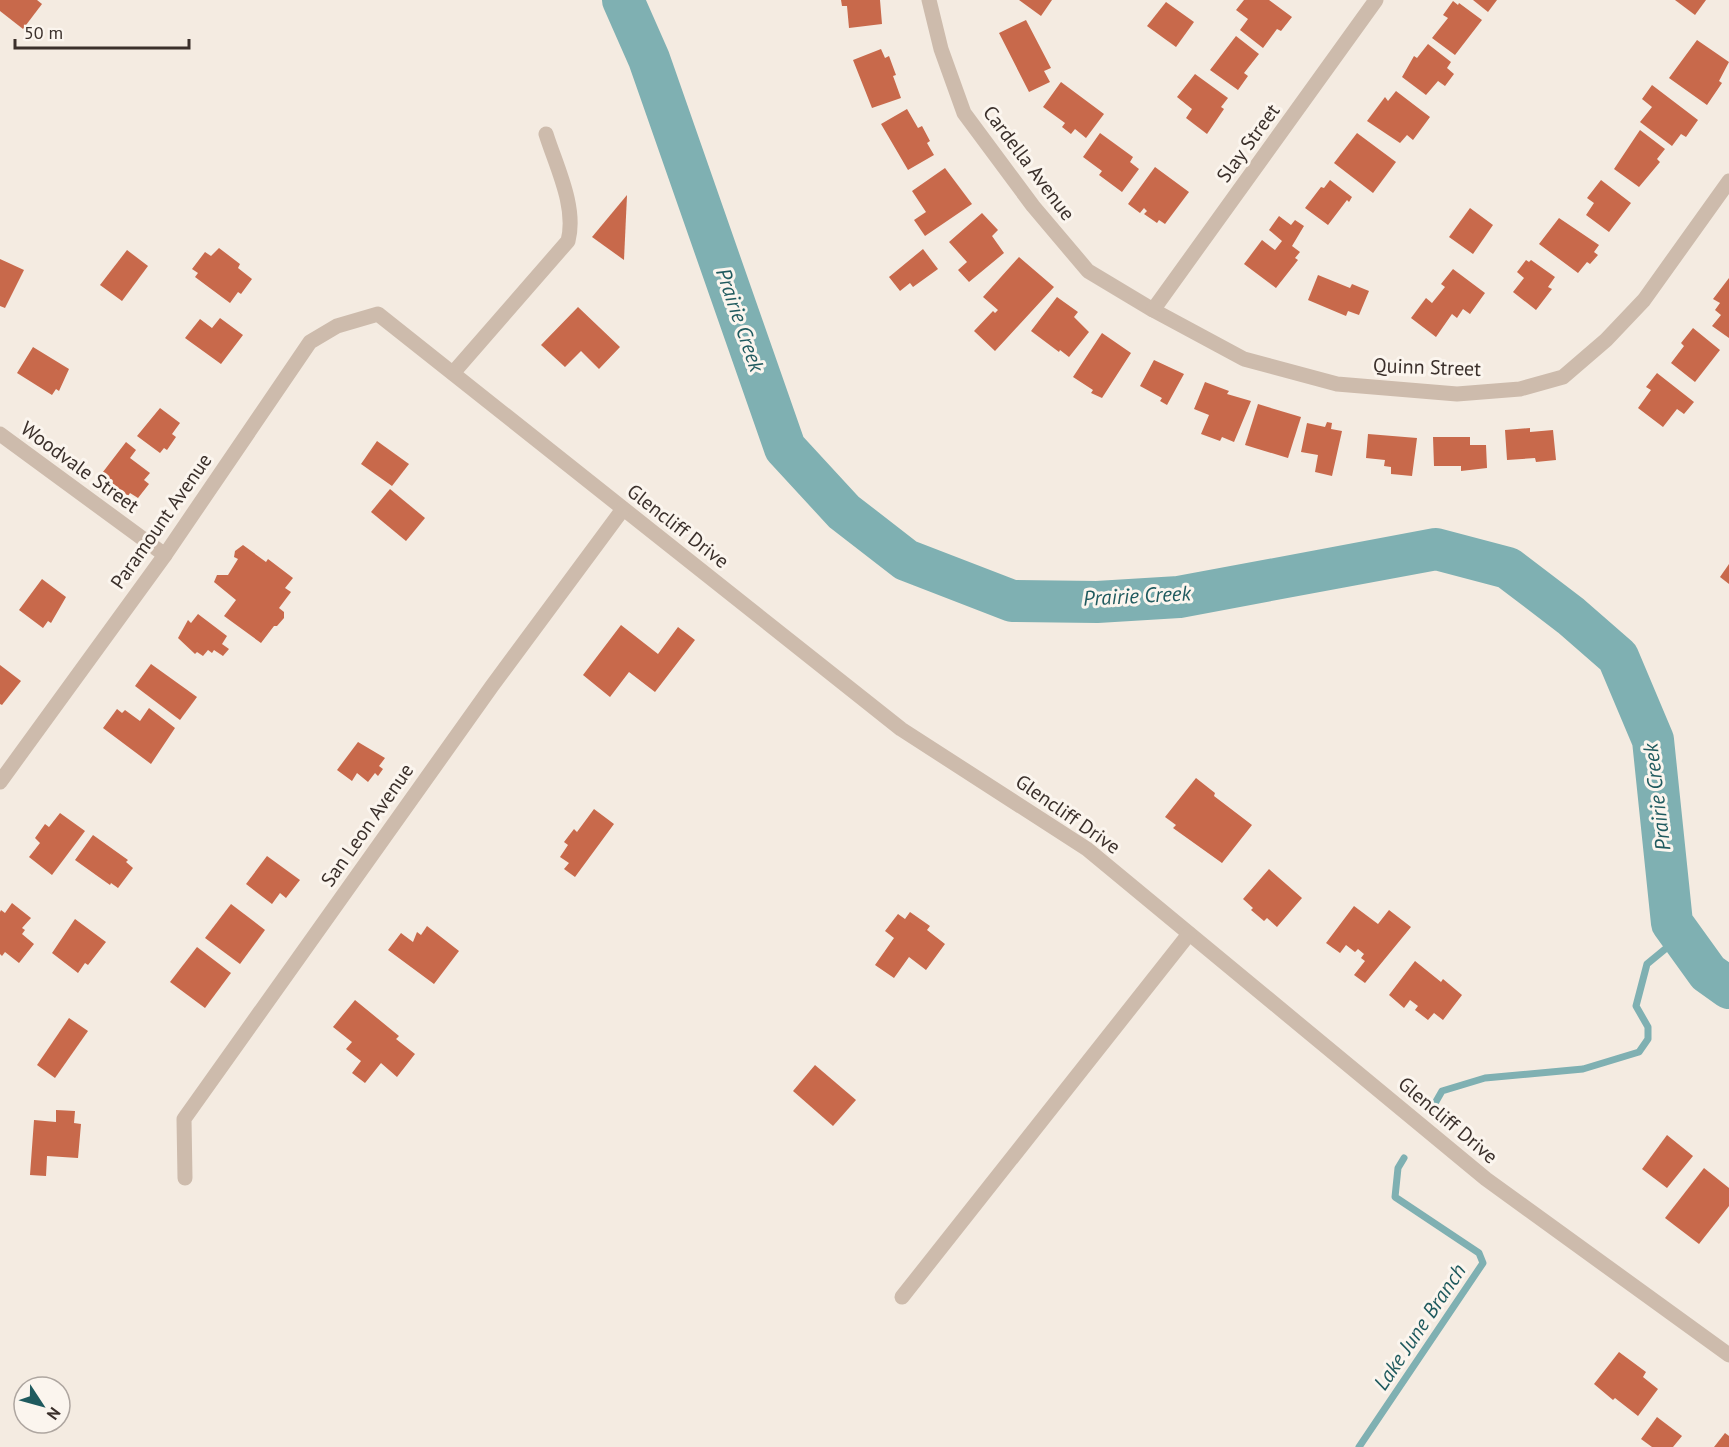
<svg xmlns="http://www.w3.org/2000/svg" width="1729" height="1447" font-family="'PT Sans',sans-serif">
  <style>
    .lines { fill: none; stroke-linecap: round; stroke-linejoin: round }
    .stream { stroke: #7fb0b2; stroke-width: 7 }
    .river { stroke: #7fb0b2; stroke-width: 42 }
    .building { fill: #c8694b }
    .minor { stroke: #cdbbac; stroke-width: 15 }
    .labels { text-anchor: middle; stroke-width: 6; stroke-linejoin: round; paint-order: stroke }
    .street-label { font-size: 20px; fill: #3b302b; stroke: #fbf5ee }
    .water-label { font-size: 21px; font-style: italic; fill: #1f5a5e; stroke: #fbf5ee }
  </style>
  <rect width="100%" height="100%" fill="#f4ebe1"/>
  <g class="lines">
    <g class="stream">
      <path d="M1430,1112l12,-21 43,-13 98,-9 56,-17 9,-13v-12l-12,-21 11,-42 34,-28"/>
      <path d="M1359,1447l124,-184 -4,-10 -84,-56 3,-29 6,-10"/>
    </g>
    <path class="river" d="M623,0l26,59 136,389 59,64 62,48 106,41 85,1 82,-5 257,-48 72,19 63,48 47,41 35,83 19,183 36,50 21,15"/>
  </g>
  <g class="building">
    <path d="M0,0h37l5,4 -19,25 -23,-18z"/>
    <path d="M841,0h39l2,24 -33,4 -2,-22h-5z"/>
    <path d="M1019,0h33l-11,16z"/>
    <path d="M1244,0h25l23,17 -11,14 -4,-2 -14,19 -23,-18 8,-11 -12,-9z"/>
    <path d="M1473,0h24l-9,12z"/>
    <path d="M1675,0h31l-11,15z"/>
    <path d="M1453,1l5,4 1,-2 23,17 -27,35 -23,-17 16,-20 -5,-3z"/>
    <path d="M1166,2l28,20 -18,25 -29,-21z"/>
    <path d="M1026,20l25,48 -7,3 6,11 -21,10 -30,-59z"/>
    <path d="M1236,36l23,18 -15,19 4,3 -10,14 -28,-20z"/>
    <path d="M1697,40l32,22 -10,19 3,2 -15,22 -38,-27z"/>
    <path d="M1428,44l23,18 -4,6 7,6 -9,12 -7,-5 -12,14 -24,-18 12,-21 3,2z"/>
    <path d="M881,49l4,9 4,-2 7,19 -3,1 8,22 -29,10 -19,-48z"/>
    <path d="M1195,74l33,24 -7,9 3,2 -17,25 -21,-16 6,-9 -15,-12z"/>
    <path d="M1061,82l43,32 -18,24 -11,-9 -4,5 -9,-7 3,-4 -22,-16z"/>
    <path d="M1652,85l46,35 -12,17 -5,-3 -9,12 -32,-24 12,-15 -10,-8z"/>
    <path d="M1396,91l34,26 -17,23 -6,-5 -7,8 -33,-22 18,-24 3,4z"/>
    <path d="M907,109l11,19 4,-2 8,15 -3,2 7,12 -26,15 -27,-46z"/>
    <path d="M1640,130l25,19 -8,10 3,3 -21,25 -25,-18z"/>
    <path d="M1100,133l33,24 -3,5 9,7 -17,23 -23,-17 3,-4 -19,-14z"/>
    <path d="M1357,133l39,29 -23,31 -39,-30z"/>
    <path d="M1155,167l34,25 -24,32 -6,-4 -2,3 -13,-9 3,-3 -3,-3 -4,5 -12,-9z"/>
    <path d="M945,168l27,36 -47,32 -11,-16 12,-8 -14,-21z"/>
    <path d="M1330,180l22,17 -3,5 -2,-2 -19,25 -23,-17 16,-21 3,1z"/>
    <path d="M1601,180l30,23 -22,29 -23,-17 8,-12 -7,-5z"/>
    <path d="M627,195l-3,65 -32,-23z"/>
    <path d="M1470,208l23,17 -20,29 -24,-17z"/>
    <path d="M982,213l16,17 -6,6 12,17 -35,29 -11,-12 9,-8 -18,-20z"/>
    <path d="M1279,216l12,9 4,-5 9,6 -12,20 8,6 -5,6 3,2 -22,28 -32,-24 18,-24 13,10 7,-9 -13,-11z"/>
    <path d="M1559,218l40,27 -5,7 4,3 -8,9 -3,-2 -9,11 -39,-29z"/>
    <path d="M219,248l21,16 -2,4 14,11 -11,15 -3,-2 -8,11 -35,-26 3,-4 -6,-4 13,-17 6,4z"/>
    <path d="M923,249l15,20 -25,18 -3,-4 -10,8 -11,-14z"/>
    <path d="M127,250l21,16 -26,35 -22,-16z"/>
    <path d="M1019,257l35,30 -59,64 -21,-20 19,-20 2,2 3,-3 -15,-13z"/>
    <path d="M0,259l24,11 -19,38 -5,-2z"/>
    <path d="M1526,260l3,2 2,-2 24,17 -7,10 4,2 -16,21 -23,-18 11,-14 -7,-6z"/>
    <path d="M1453,269l32,24 -15,21 -7,-5 -6,9 -5,-4 -16,23 -25,-19 15,-20 6,5 13,-16 -4,-3z"/>
    <path d="M1318,275l32,13 2,-4 17,7 -10,24 -11,-4 -2,5 -38,-16z"/>
    <path d="M1729,278v60l-17,-12 9,-11 -6,-5 5,-7 -7,-4z"/>
    <path d="M1057,297l21,15 -4,5 15,15 -20,25 -9,-7 -1,2 -28,-21z"/>
    <path d="M578,307l42,40 -21,22 -18,-18 -16,16 -24,-22z"/>
    <path d="M220,318l23,17 -22,29 -36,-26 15,-19 12,9z"/>
    <path d="M1693,328l27,22 -25,32 -24,-19 13,-17 -3,-3z"/>
    <path d="M1102,333l29,20 -29,45 -11,-5 2,-3 -20,-13z"/>
    <path d="M33,347l36,22 -10,22 -3,-2 -4,6 -35,-22z"/>
    <path d="M1154,360l30,14 -17,31 -7,-4 2,-3 -22,-12z"/>
    <path d="M1657,373l37,29 -10,12 -7,-5 -14,18 -25,-19 13,-18 -5,-3z"/>
    <path d="M1205,382l24,9 -2,3 24,7 -17,41 -12,-5 -2,4 -19,-7 8,-19 -15,-6z"/>
    <path d="M1258,404l43,13 -13,41 -43,-13z"/>
    <path d="M160,408l20,15 -8,11 4,3 -9,13 -3,-2 -4,5 -23,-17z"/>
    <path d="M1327,422l5,1 -1,6 11,2 -10,45 -17,-4 3,-17 -17,-3 6,-29 18,4z"/>
    <path d="M1530,428v4l23,-2 3,30 -20,2 -1,-4 -28,2 -2,-30z"/>
    <path d="M1368,434l49,4 -5,38 -21,-2v-7l-7,-1 1,-6 -19,-2z"/>
    <path d="M1433,437h37v8h16l1,23 -26,3v-5h-27z"/>
    <path d="M377,441l32,23 -17,22 -31,-22z"/>
    <path d="M126,442l10,8 -6,8 20,15 -6,7 5,4 -11,14 -8,-5 -2,3 -16,-13 -5,6 -11,-8z"/>
    <path d="M390,489l35,29 -19,23 -35,-29z"/>
    <path d="M243,545l23,17 2,-3 25,19 -8,10 6,4 -12,16 5,4v6l-7,8h-3l-13,17 -37,-27 12,-16 -22,-18 3,-7h11l10,-16 -4,-2 1,-6z"/>
    <path d="M1729,564v20l-9,-7z"/>
    <path d="M42,579l24,18 -15,26 -3,-2 -5,7 -24,-18z"/>
    <path d="M198,614l29,22 -5,8 7,5 -6,7 -9,-6 -2,3 -4,-3 -5,6 -6,-4 -2,2 -17,-16 10,-18 3,3z"/>
    <path d="M621,625l37,29 20,-27 17,13 -40,52 -26,-20 -19,25 -27,-22z"/>
    <path d="M151,664l46,33 -17,23 -45,-34z"/>
    <path d="M0,665l21,16 -19,24 -2,-1z"/>
    <path d="M149,708l26,20 -24,36 -48,-36 14,-19 5,4 3,-3 15,11z"/>
    <path d="M358,742l27,16 -6,8 4,3 -5,7 -3,-3 -7,9 -11,-9 -5,8 -15,-11z"/>
    <path d="M1196,778l19,15 -1,3 38,29 -30,38 -49,-35 3,-3 -11,-8z"/>
    <path d="M594,809l20,15 -39,53 -11,-8 5,-6 -9,-6 8,-12 -4,-3 10,-13 3,3z"/>
    <path d="M60,813l25,18 -33,44 -23,-18 11,-14 -5,-5 10,-14 4,3z"/>
    <path d="M93,835l35,25 -2,2 7,6 -15,20 -7,-5 -1,2 -35,-25z"/>
    <path d="M267,856l33,24 -14,18 -6,-5 -8,11 -26,-20z"/>
    <path d="M1269,869l33,29 -25,29 -10,-9 -3,3 -13,-11 2,-2 -10,-9z"/>
    <path d="M12,903l19,15 -9,10 3,2 -3,4 12,10 -15,19 -14,-11 -3,4 -2,-2v-42l1,-2 4,3z"/>
    <path d="M231,904l34,26 -25,34 -35,-26z"/>
    <path d="M1354,906l24,18 11,-14 22,17 -46,56 -11,-8 11,-14 -4,-3 3,-4 -6,-5 -3,3 -9,-7 -6,8 -14,-10z"/>
    <path d="M910,912l20,14 -3,4 18,14 -19,26 -17,-13 -15,21 -19,-13 19,-27 -9,-7 13,-17 7,5z"/>
    <path d="M75,919l31,23 -18,23 -3,-2 -7,10 -26,-20z"/>
    <path d="M427,926l32,25 -25,33 -46,-34 13,-17 12,9 4,-10 4,3z"/>
    <path d="M197,947l34,26 -26,35 -35,-26z"/>
    <path d="M1415,961l26,21 2,-3 19,16 -19,25 -9,-7 -6,7 -13,-10 3,-4 -8,-6 -6,8 -15,-13z"/>
    <path d="M355,1000l44,36 -3,3 19,15 -18,23 -16,-14 -16,20 -13,-10 9,-12 -15,-12 6,-7 -19,-15z"/>
    <path d="M69,1018l19,13 -33,47 -18,-13z"/>
    <path d="M815,1065l41,35 -23,26 -40,-35z"/>
    <path d="M56,1110l19,1 -1,12 7,1 -3,34 -31,-2 -1,20 -16,-1 4,-55 22,2z"/>
    <path d="M1667,1135l26,21 -26,32 -25,-19z"/>
    <path d="M1704,1168l25,20v18l-30,38 -34,-26z"/>
    <path d="M1619,1352l27,20 -3,5 15,12 -20,27 -23,-18 -2,2 -19,-16z"/>
    <path d="M1657,1417l25,19 -9,11h-21l-11,-8z"/>
    <path d="M1725,1433l4,3v11h-15z"/>
  </g>
  <g class="lines">
    <g class="minor">
      <path d="M929,0l12,49 23,64 69,93 55,65 65,39 91,49 93,25 120,10 63,-5 43,-12 43,-37 38,-40 85,-119"/>
      <path d="M1153,310l223,-310"/>
      <path d="M453,373l115,-132c9,-34 -12,-75 -22,-107"/>
      <path d="M0,434l165,121"/>
      <path d="M0,782l165,-227 145,-213 27,-16 41,-12 523,415 186,120 399,330 243,176"/>
      <path d="M185,1178l-1,-59 308,-433 131,-177"/>
      <path d="M902,1297l287,-363"/>
    </g>
  </g>
  <g class="labels">
    <g class="street-label">
      <text transform="translate(1248 143) rotate(-54)" y="7">Slay Street</text>
      <text transform="translate(1029 163) rotate(53)" y="7">Cardella Avenue</text>
      <text transform="translate(1427 367) rotate(2)" y="7">Quinn Street</text>
      <text transform="translate(80 467) rotate(36)" y="7">Woodvale Street</text>
      <text transform="translate(161 521) rotate(-55)" y="7">Paramount Avenue</text>
      <text transform="translate(678 526) rotate(38)" y="7">Glencliff Drive</text>
      <text transform="translate(1068 814) rotate(35)" y="7">Glencliff Drive</text>
      <text transform="translate(367 825) rotate(-55)" y="7">San Leon Avenue</text>
      <text transform="translate(1448 1120) rotate(40)" y="7">Glencliff Drive</text>
    </g>
    <g class="water-label">
      <text transform="translate(740 320) rotate(71)" y="7">Prairie Creek</text>
      <text transform="translate(1137 596) rotate(-3)" y="7">Prairie Creek</text>
      <text transform="translate(1657 797) rotate(-97)" y="7">Prairie Creek</text>
      <text transform="translate(1420 1327) rotate(-56)" y="7">Lake June Branch</text>
    </g>
  </g>
  <g transform="translate(42 1405) rotate(126)"><circle r="28" fill="#fbf5ee" stroke="#aea6a0" stroke-width="1.5"/>
  <path d="M0-4.5L10 22L0 15L-10 22Z" fill="#1f5a5e"/>
  <text y="-9" font-size="16" font-weight="bold" text-anchor="middle" fill="#3b302b">N</text>
  </g>
  <path d="M15 39v9h174v-9" fill="none" stroke="#3b302b" stroke-width="3"/>
  <text x="24" y="39" font-size="18" fill="#3b302b" stroke="#fbf5ee" stroke-width="4.5" paint-order="stroke">50 m</text>
</svg>
